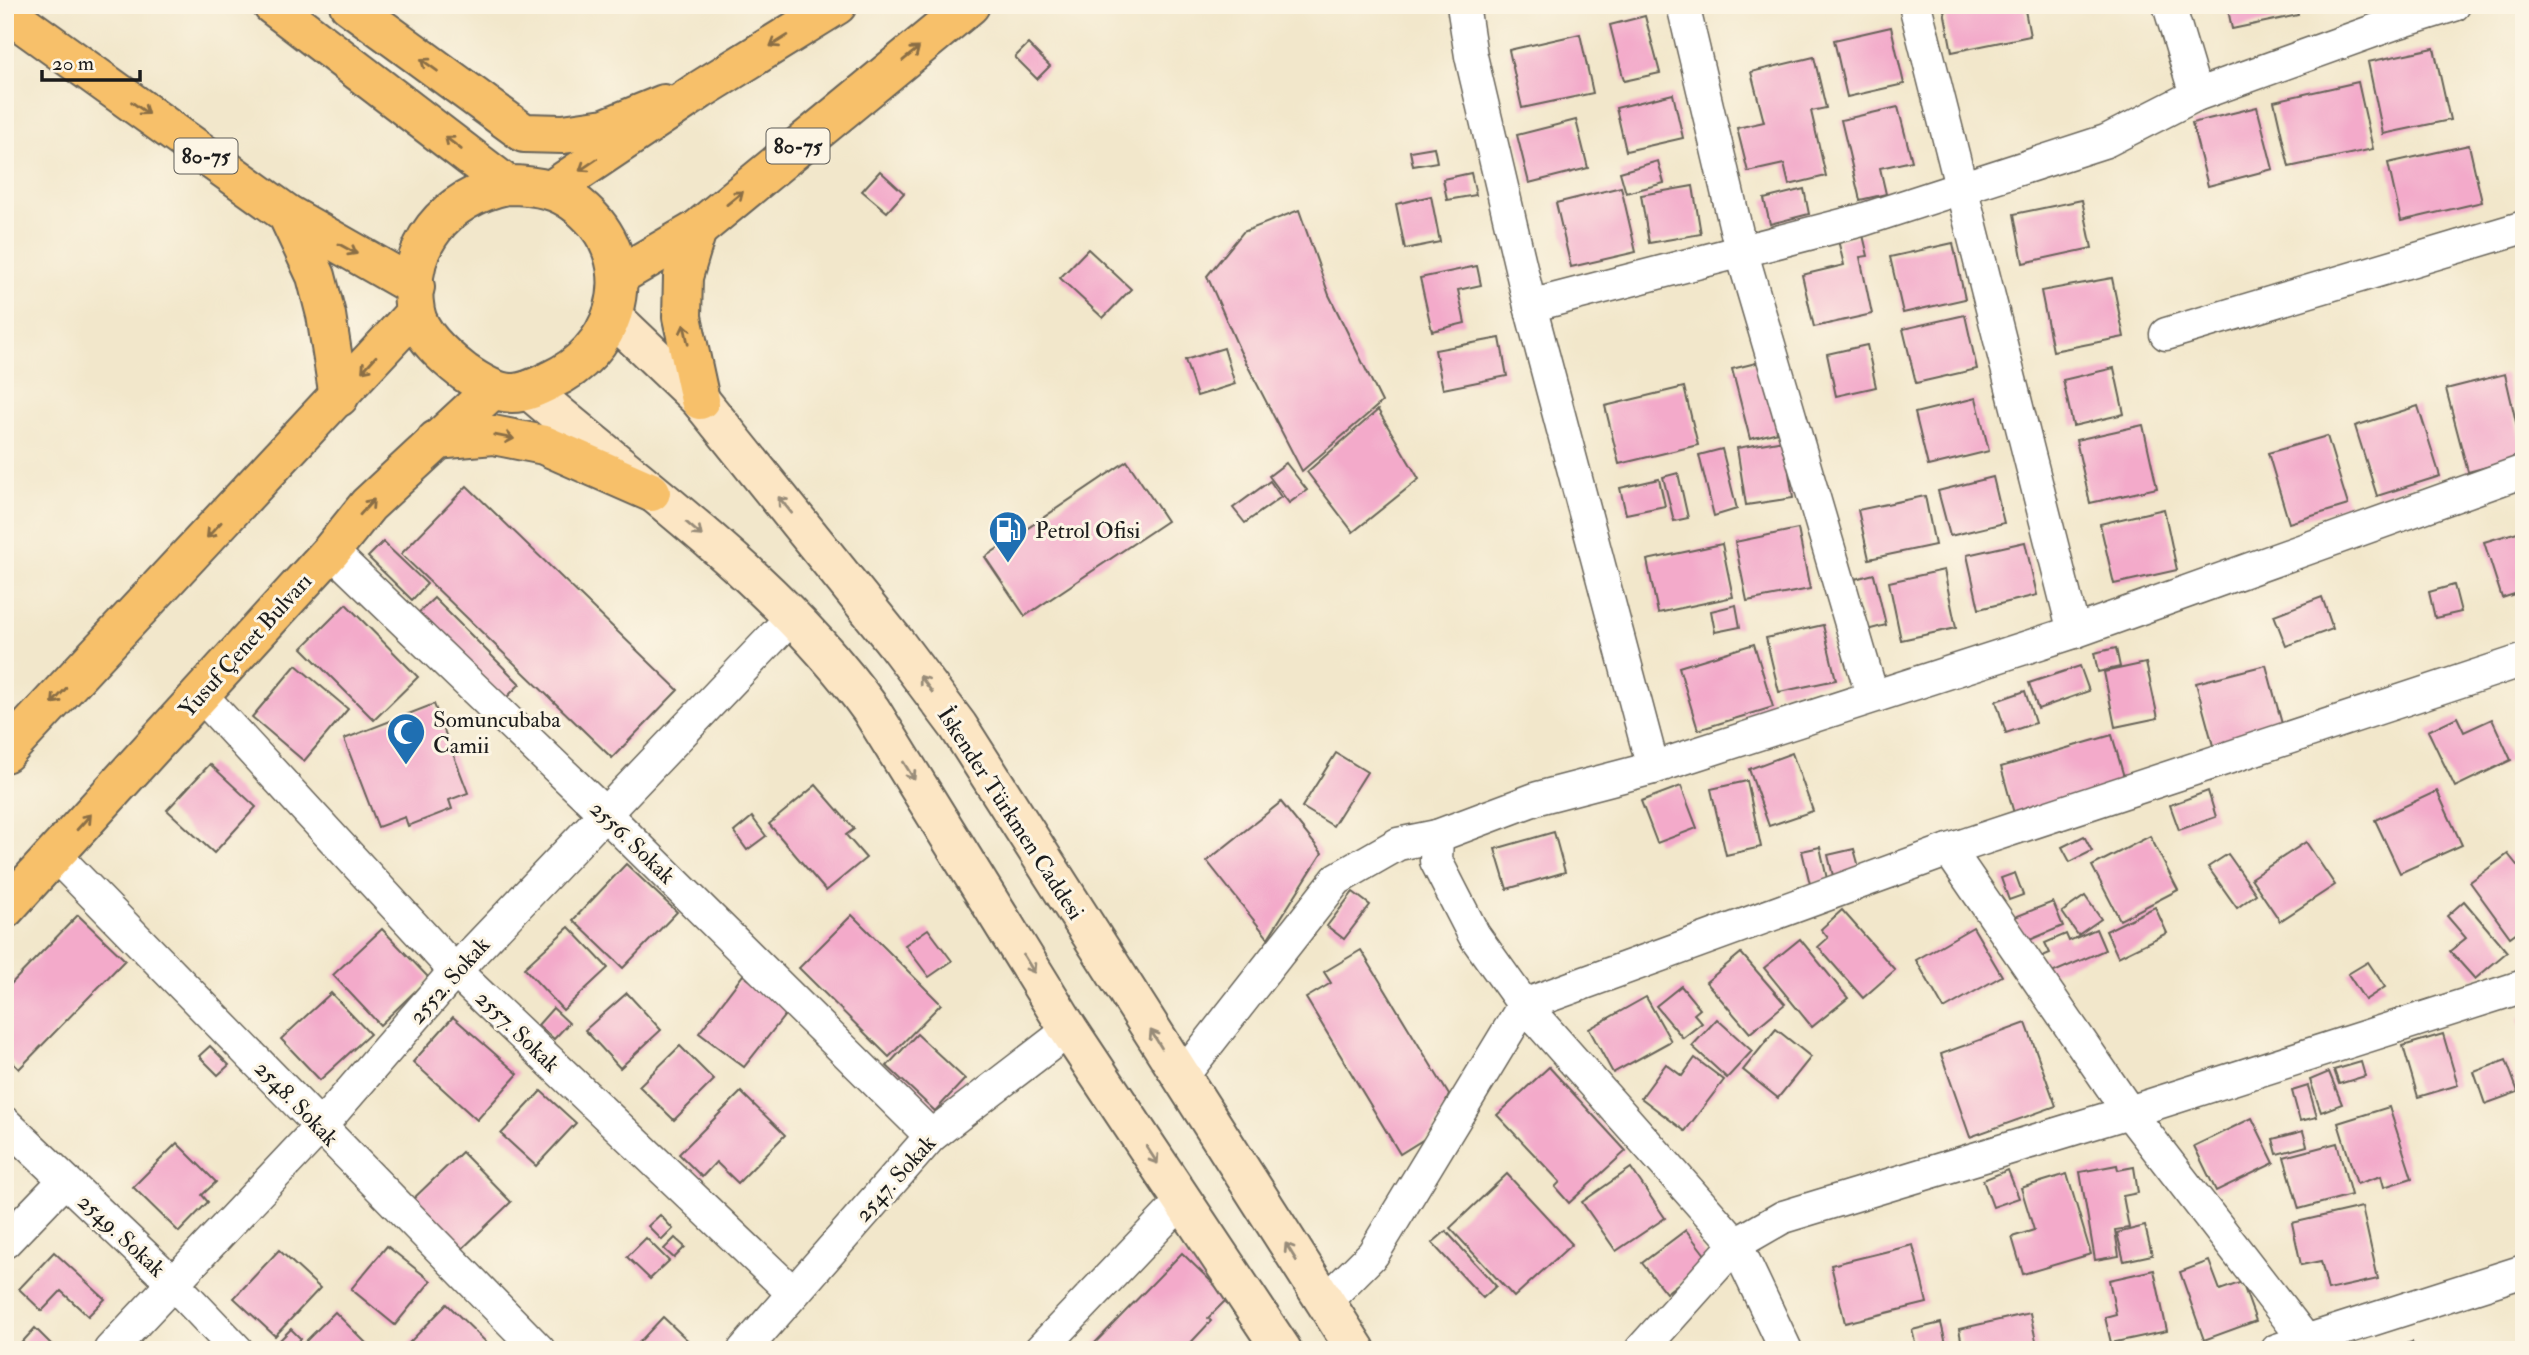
<svg xmlns="http://www.w3.org/2000/svg" width="2529" height="1355" font-family="'IM FELL Double Pica',serif">
  <style>
    .building { fill: #f3aaca }
    .lines { fill: none; stroke-linecap: round; stroke-linejoin: round }
    .street-casing { stroke: #676359; stroke-width: 35 }
    .secondary-casing { stroke: #676359; stroke-width: 42 }
    .primary-casing { stroke: #676359; stroke-width: 42 }
    .highway-casing { stroke: #676359; stroke-width: 42 }
    .street { stroke: #fff; stroke-width: 32 }
    .secondary { stroke: #fce6c4; stroke-width: 38 }
    .primary { stroke: #f7c06b; stroke-width: 38 }
    .highway { stroke: #f7c06b; stroke-width: 38 }
    .oneway { stroke: #8a6e44 }
    .oneway2 { stroke: #978b78 }
    .labels { text-anchor: middle; stroke-width: 6; stroke-linejoin: round; paint-order: stroke }
    .shield { fill: #fcf5e5; stroke: #5f5d58; stroke-width: 2 }
    .shield-label { font-size: 21px; font-weight: bold; fill: #1c1c1c }
    .poi-label { font-size: 23px; fill: #1c1c1c; stroke: #fcf5e5; text-anchor: start }
    .street-label { font-size: 23px; fill: #1c1c1c; stroke: #fcf5e5 }
  </style>
  <rect width="100%" height="100%" fill="#fcf5e5"/>
  <filter id="ink" filterUnits="userSpaceOnUse"><feTurbulence type="fractalNoise" baseFrequency=".0143" numOctaves="2"/><feDisplacementMap in="SourceGraphic" scale="14" xChannelSelector="R" yChannelSelector="G"/><feConvolveMatrix kernelMatrix="1 2 1 2 8 2 1 2 1" color-interpolation-filters="sRGB"/></filter>
  <filter id="wash" filterUnits="userSpaceOnUse"><feTurbulence type="fractalNoise" baseFrequency=".00686" numOctaves="4" result="noise"/><feDisplacementMap in="SourceGraphic" scale="28" xChannelSelector="R" yChannelSelector="G"/><feGaussianBlur stdDeviation="1.57" result="paint"/><feColorMatrix in="noise" values="0 0 0 0 0 0 0 0 0 0 0 0 0 0 0 0 0 1.4 0 .05"/><feComposite in="paint" operator="in"/></filter>
  <g filter="url(#wash)">
    <rect width="100%" height="100%" fill="#f2e7cb"/>
    <g id="blocks">
      <g class="building">
        <path d="M1943,5h81l6,31 -78,16z"/>
        <path d="M2187,5h21l1,3 -21,4z"/>
        <path d="M2227,5h69l2,10 -66,14z"/>
        <path d="M1645,16l15,57 -36,8 -14,-56z"/>
        <path d="M1891,27l13,57 -57,13 -13,-57z"/>
        <path d="M1580,34l13,59 -71,15 -13,-58z"/>
        <path d="M1028,44l22,22 -13,13 -22,-22z"/>
        <path d="M2434,48l16,72 -67,14 -15,-72z"/>
        <path d="M1814,57l12,51 -15,3 15,65 -37,9 -5,-21 -36,8 -11,-44 27,-6 -13,-50z"/>
        <path d="M2358,82l15,67 -84,18 -15,-66z"/>
        <path d="M1673,94l10,44 -57,13 -10,-43z"/>
        <path d="M1898,107l14,54 -32,7 6,26 -26,6 -19,-80z"/>
        <path d="M2257,107l16,62 -65,17 -16,-63z"/>
        <path d="M1576,120l12,48 -59,15 -12,-48z"/>
        <path d="M2469,145l13,57 -81,19 -13,-58z"/>
        <path d="M1434,147l3,15 -24,4 -3,-15z"/>
        <path d="M1658,161l6,22 -38,10 -6,-21z"/>
        <path d="M880,171l24,22 -17,19 -25,-21z"/>
        <path d="M1471,173l5,22 -29,5 -4,-21z"/>
        <path d="M1693,186l8,48 -52,9 -8,-48z"/>
        <path d="M1621,187l15,65 -65,15 -15,-64z"/>
        <path d="M1804,189l5,25 -39,10 -6,-25z"/>
        <path d="M1431,196l9,46 -35,7 -9,-45z"/>
        <path d="M2082,200l10,48 -69,15 -9,-49z"/>
        <path d="M1299,210l30,85 53,107 -80,69 -62,-120 -33,-75 36,-44z"/>
        <path d="M1863,235l5,21 -8,1 12,57 -58,13 -12,-52 42,-10 -6,-25z"/>
        <path d="M1953,243l12,56 -62,14 -13,-56z"/>
        <path d="M1088,249l43,40 -28,29 -43,-40z"/>
        <path d="M1477,266l4,19 -23,5 7,33 -33,8 -12,-53z"/>
        <path d="M2112,278l12,59 -71,14 -12,-60z"/>
        <path d="M1965,315l12,54 -61,14 -13,-54z"/>
        <path d="M1500,338l7,38 -64,13 -8,-39z"/>
        <path d="M1867,345l9,42 -40,9 -9,-42z"/>
        <path d="M1224,348l11,36 -38,12 -12,-36z"/>
        <path d="M1760,362l18,70 -28,7 -18,-70z"/>
        <path d="M2114,368l10,46 -51,12 -10,-46z"/>
        <path d="M2505,374l19,83 -56,15 -22,-83z"/>
        <path d="M1684,387l14,58 -79,19 -14,-58z"/>
        <path d="M1976,398l13,53 -61,15 -13,-53z"/>
        <path d="M2418,406l22,70 -63,20 -22,-70z"/>
        <path d="M1378,410l41,69 -66,53 -46,-60z"/>
        <path d="M2143,425l14,63 -67,15 -14,-63z"/>
        <path d="M2327,436l21,69 -59,18 -21,-70z"/>
        <path d="M1784,440l9,58 -47,7 -9,-57z"/>
        <path d="M1722,449l15,60 -23,7 -15,-61z"/>
        <path d="M1127,461l40,60 -142,95 -40,-59z"/>
        <path d="M1286,463l21,27 -18,13 -20,-27z"/>
        <path d="M1678,473l10,45 -14,3 -11,-44z"/>
        <path d="M1993,477l11,46 -54,13 -12,-45z"/>
        <path d="M1659,479l6,27 -39,8 -6,-26z"/>
        <path d="M1270,481l11,16 -36,26 -12,-15z"/>
        <path d="M467,486l211,204 -66,68 -211,-204z"/>
        <path d="M1925,496l10,49 -66,14 -11,-49z"/>
        <path d="M2164,509l13,61 -63,14 -14,-60z"/>
        <path d="M1798,529l12,60 -63,12 -12,-59z"/>
        <path d="M2524,530v61l-22,7 -18,-56z"/>
        <path d="M383,542l44,42 -15,16 -44,-43z"/>
        <path d="M2025,542l12,53 -58,14 -12,-54z"/>
        <path d="M1722,544l11,53 -75,16 -11,-53z"/>
        <path d="M1944,570l12,58 -55,12 -12,-58z"/>
        <path d="M1874,574l12,51 -19,5 -12,-51z"/>
        <path d="M2454,585l7,27 -26,6 -6,-26z"/>
        <path d="M2322,597l11,32 -47,17 -12,-31z"/>
        <path d="M434,598l86,86 -22,22 -87,-86z"/>
        <path d="M346,604l72,73 -44,43 -72,-72z"/>
        <path d="M1736,605l4,22 -25,5 -4,-21z"/>
        <path d="M1823,625l13,55 -57,12 -13,-54z"/>
        <path d="M1754,644l19,63 -75,23 -19,-63z"/>
        <path d="M2116,648l4,19 -22,5 -4,-19z"/>
        <path d="M2146,663l12,55 -43,9 -11,-55z"/>
        <path d="M296,665l52,44 -44,52 -52,-44z"/>
        <path d="M2266,665l19,70 -70,18 -19,-70z"/>
        <path d="M2080,666l9,25 -51,18 -9,-26z"/>
        <path d="M2025,691l10,32 -29,10 -10,-32z"/>
        <path d="M434,704l34,89 -19,7 3,9 -44,17 -3,-9 -27,10 -34,-88z"/>
        <path d="M2457,717l7,15 28,-13 19,41 -56,27 -27,-56z"/>
        <path d="M2112,735l14,49 -111,33 -14,-50z"/>
        <path d="M1336,753l31,19 -34,54 -31,-19z"/>
        <path d="M1792,753l21,58 -44,15 -20,-57z"/>
        <path d="M210,764l46,43 -42,46 -47,-43z"/>
        <path d="M1747,781l14,66 -35,8 -15,-66z"/>
        <path d="M816,785l38,44 -8,6 20,23 -40,33 -57,-67z"/>
        <path d="M1681,786l16,42 -40,15 -16,-42z"/>
        <path d="M2208,791l8,26 -37,13 -9,-25z"/>
        <path d="M2437,791l25,54 -62,28 -25,-53z"/>
        <path d="M1281,802l41,51 -54,85 -61,-77z"/>
        <path d="M752,817l14,19 -19,14 -13,-18z"/>
        <path d="M1554,832l11,40 -58,17 -12,-40z"/>
        <path d="M2084,836l8,15 -22,11 -8,-15z"/>
        <path d="M2150,836l28,54 -58,30 -28,-54z"/>
        <path d="M2306,842l29,43 -55,36 -29,-43z"/>
        <path d="M1820,847l7,32 -17,5 -8,-33z"/>
        <path d="M1854,849l7,25 -27,6 -6,-25z"/>
        <path d="M2228,854l28,40 -19,14 -29,-41z"/>
        <path d="M2508,854l16,20v53l-14,10 -40,-55z"/>
        <path d="M626,864l51,48 -54,56 -50,-48z"/>
        <path d="M2015,873l8,22 -14,5 -8,-22z"/>
        <path d="M1353,892l17,13 -26,34 -17,-13z"/>
        <path d="M2085,896l16,23 -23,16 -16,-23z"/>
        <path d="M2464,901l43,51 -32,27 -25,-28 16,-13 -19,-22z"/>
        <path d="M2053,902l10,24 -38,16 -10,-25z"/>
        <path d="M2155,907l12,26 -49,24 -12,-26z"/>
        <path d="M1842,910l53,60 -32,28 -45,-51 10,-9 -7,-9z"/>
        <path d="M78,915l47,45 -106,109 -14,-14v-65z"/>
        <path d="M852,915l89,89 -52,53 -90,-89z"/>
        <path d="M569,927l39,41 -45,42 -39,-42z"/>
        <path d="M1973,927l29,49 -58,33 -28,-49z"/>
        <path d="M382,929l47,49 -49,47 -47,-50z"/>
        <path d="M928,929l24,32 -23,16 -24,-32z"/>
        <path d="M2096,929l9,21 -60,26 -7,-18 12,-5 -5,-10 21,-9 3,7z"/>
        <path d="M1800,939l48,59 -36,29 -48,-59z"/>
        <path d="M1361,950l88,145 -17,39 -32,20 -94,-156 25,-15 -7,-11z"/>
        <path d="M1741,953l44,51 -35,29 -44,-51z"/>
        <path d="M2368,962l17,25 -20,13 -17,-26z"/>
        <path d="M743,975l46,35 -45,57 -45,-34z"/>
        <path d="M1681,986l19,23 -6,5 8,9 -19,15 -27,-32z"/>
        <path d="M331,993l39,41 -50,46 -39,-41z"/>
        <path d="M627,993l34,37 -41,38 -35,-38z"/>
        <path d="M1646,997l25,44 -58,32 -24,-44z"/>
        <path d="M553,1008l16,15 -15,16 -16,-14z"/>
        <path d="M453,1017l65,57 -41,46 -64,-58z"/>
        <path d="M2524,1017v17h-1l-4,-16z"/>
        <path d="M1717,1019l35,32 -25,27 -35,-32z"/>
        <path d="M2026,1023l30,83 -86,31 -29,-83z"/>
        <path d="M1776,1029l35,28 -33,41 -35,-28z"/>
        <path d="M917,1034l48,45 -30,32 -48,-45z"/>
        <path d="M2443,1034l15,51 -40,12 -15,-51z"/>
        <path d="M210,1046l19,19 -11,10 -19,-19z"/>
        <path d="M680,1046l34,34 -40,40 -35,-34z"/>
        <path d="M1695,1058l29,22 -39,51 -44,-33 25,-34 16,12z"/>
        <path d="M2506,1060l12,32 -33,12 -11,-32z"/>
        <path d="M2361,1062l4,14 -26,8 -5,-14z"/>
        <path d="M1549,1067l77,84 -57,52 -14,-16 5,-5 -63,-67z"/>
        <path d="M2329,1072l13,32 -21,8 -11,-32z"/>
        <path d="M2308,1086l9,31 -17,4 -8,-30z"/>
        <path d="M541,1091l35,32 -40,43 -35,-32z"/>
        <path d="M741,1092l44,43 -47,48 -22,-21 -14,15 -23,-23z"/>
        <path d="M2389,1107l23,71 -28,9 -3,-11 -24,8 -19,-61z"/>
        <path d="M2252,1118l22,45 -58,28 -22,-45z"/>
        <path d="M2303,1131l4,15 -30,8 -4,-15z"/>
        <path d="M177,1143l39,39 -14,13 6,7 -29,30 -46,-45z"/>
        <path d="M2337,1143l14,52 -52,14 -15,-52z"/>
        <path d="M462,1152l49,50 -50,48 -49,-50z"/>
        <path d="M2117,1165l1,5 16,-3 4,26 -15,3 6,32 -14,2 4,26 -24,4 -15,-88z"/>
        <path d="M1631,1168l34,50 -49,33 -34,-49z"/>
        <path d="M2008,1170l11,28 -26,9 -10,-27z"/>
        <path d="M1507,1174l65,70 -58,53 -64,-69z"/>
        <path d="M2067,1174l24,80 -68,20 -11,-37 22,-7 -13,-42z"/>
        <path d="M2362,1207l16,72 -50,11 -7,-29 -20,4 -9,-42z"/>
        <path d="M660,1215l13,14 -11,11 -14,-14z"/>
        <path d="M2145,1226l7,29 -28,6 -7,-28z"/>
        <path d="M1686,1230l23,30 -43,33 -24,-30z"/>
        <path d="M1446,1231l50,55 -13,12 -51,-55z"/>
        <path d="M646,1238l23,23 -19,18 -23,-22z"/>
        <path d="M675,1238l10,9 -11,11 -10,-9z"/>
        <path d="M1913,1245l14,58 -82,20 -14,-58z"/>
        <path d="M387,1246l44,35 -36,44 -44,-36z"/>
        <path d="M279,1250l41,38 -45,48 -41,-38z"/>
        <path d="M54,1252l51,47 -17,17 -27,-25 -19,20 -23,-22z"/>
        <path d="M1182,1253l46,45 -20,20 3,3 -27,29h-96z"/>
        <path d="M2209,1261l11,29 22,-8 14,39 -52,19 -24,-68z"/>
        <path d="M2154,1270l13,61 -56,12 -6,-26 11,-3 -7,-34z"/>
        <path d="M447,1304l39,38 -7,8h-63l-7,-7z"/>
        <path d="M335,1312l33,33 -5,5h-66z"/>
        <path d="M2030,1313l8,37h-75l-4,-21z"/>
        <path d="M663,1317l35,33h-66z"/>
        <path d="M1941,1323l5,21 -29,6 -5,-20z"/>
        <path d="M35,1328l19,19 -2,3h-37z"/>
        <path d="M291,1329l10,10 -11,11h-15l-2,-3z"/>
        <path d="M2412,1342l2,8h-23l-1,-1z"/>
      </g>
    </g>
  </g>
  <g filter="url(#ink)">
    <use href="#blocks" fill-opacity="0" stroke="#676359" stroke-width="2"/>
    <g class="lines">
      <g class="street-casing">
        <g id="street">
          <path d="M1463,5l8,51 59,250 123,462"/>
          <path d="M1683,5l58,245 131,445"/>
          <path d="M1915,5l159,627"/>
          <path d="M2169,5l27,90"/>
          <path d="M1530,306l332,-86 244,-79 90,-46 197,-71 61,-19"/>
          <path d="M2166,334l358,-107"/>
          <path d="M331,551l273,262 327,323"/>
          <path d="M200,694l255,277 338,322"/>
          <path d="M55,855l484,495"/>
          <path d="M1181,1078l156,-199 61,-35 39,-8"/>
          <path d="M5,1123l167,159 65,68"/>
          <path d="M5,1242l59,-61"/>
          <path d="M1324,1303l49,-49 151,-249 425,-155"/>
          <path d="M110,1350l210,-223 135,-156 338,-355"/>
          <path d="M744,1350l187,-214 138,-106"/>
          <path d="M1040,1350l142,-149"/>
          <path d="M1641,1350l95,-106 -212,-239 -50,-70 -38,-74 1,-25 101,-38 115,-30 421,-136 450,-161"/>
          <path d="M1786,1350l-50,-106 47,-27 346,-105 395,-126"/>
          <path d="M2277,1350l247,-79"/>
          <path d="M2313,1350l-184,-238 -180,-262 575,-190"/>
        </g>
      </g>
      <g class="secondary-casing">
        <g id="secondary">
          <path d="M613,317l87,83 195,242 63,84 398,624"/>
          <path d="M529,390c118,101 251,193 342,320l198,320 213,320"/>
        </g>
      </g>
      <g class="primary-casing">
        <g id="primary">
          <path d="M272,5l235,180"/>
          <path d="M349,5l175,128 39,1 42,-6 59,-24"/>
          <path d="M5,11l282,203 128,73"/>
          <path d="M287,214l29,62 10,39 13,82"/>
          <path d="M697,230l-14,47 -1,40 18,83"/>
          <path d="M436,440l57,-5 51,10 107,47"/>
        </g>
      </g>
      <g class="highway-casing">
        <g id="highway">
          <path d="M507,185c14,0 28,1 42,5 18,5 35,19 47,33 44,55 16,130 -45,157 -12,6 -25,13 -39,13 -17,0 -35,-12 -48,-21 -18,-14 -45,-37 -49,-61 -11,-66 31,-113 92,-126z"/>
          <path d="M551,190l149,-100 137,-85"/>
          <path d="M618,276l79,-46 273,-225"/>
          <path d="M5,753l410,-440"/>
          <path d="M5,909l326,-358 37,-46 125,-116"/>
        </g>
      </g>
      <use href="#street" class="street"/>
      <use href="#secondary" class="secondary"/>
      <use href="#primary" class="primary"/>
      <use href="#highway" class="highway"/>
    </g>
    <defs><path id="oneway-shaft" d="M-6 0H5M1.5-3L5.5 0L1.5 3" fill="none" stroke-width="1.6" stroke-linecap="round" stroke-linejoin="round" transform="scale(1.75)"/></defs>
    <g class="oneway">
      <use href="#oneway-shaft" transform="translate(779 41) rotate(148)"/>
      <use href="#oneway-shaft" transform="translate(911 54) rotate(-39)"/>
      <use href="#oneway-shaft" transform="translate(429 65) rotate(-144)"/>
      <use href="#oneway-shaft" transform="translate(140 108) rotate(36)"/>
      <use href="#oneway-shaft" transform="translate(453 143) rotate(-142)"/>
      <use href="#oneway-shaft" transform="translate(588 165) rotate(146)"/>
      <use href="#oneway-shaft" transform="translate(735 198) rotate(-39)"/>
      <use href="#oneway-shaft" transform="translate(348 249) rotate(29)"/>
      <use href="#oneway-shaft" transform="translate(686 334) rotate(-102)"/>
      <use href="#oneway-shaft" transform="translate(369 364) rotate(132)"/>
      <use href="#oneway-shaft" transform="translate(504 437) rotate(11)"/>
      <use href="#oneway-shaft" transform="translate(367 507) rotate(-48)"/>
      <use href="#oneway-shaft" transform="translate(214 530) rotate(133)"/>
      <use href="#oneway-shaft" transform="translate(59 696) rotate(133)"/>
      <use href="#oneway-shaft" transform="translate(84 822) rotate(-48)"/>
    </g>
    <g class="oneway2">
      <use href="#oneway-shaft" transform="translate(785 505) rotate(-129)"/>
      <use href="#oneway-shaft" transform="translate(694 529) rotate(41)"/>
      <use href="#oneway-shaft" transform="translate(926 684) rotate(-127)"/>
      <use href="#oneway-shaft" transform="translate(909 771) rotate(58)"/>
      <use href="#oneway-shaft" transform="translate(1029 964) rotate(58)"/>
      <use href="#oneway-shaft" transform="translate(1156 1039) rotate(-122)"/>
      <use href="#oneway-shaft" transform="translate(1152 1155) rotate(57)"/>
      <use href="#oneway-shaft" transform="translate(1291 1252) rotate(-122)"/>
    </g>
  </g>
  <defs>
    <g id="fuel-pin" transform="scale(2.0125)"><path d="M0 17L-7.5 6A9.5 9.5 0 1 1 7.5 6Z" fill="#1f6fb2" stroke="#fcf5e5"/><path d="M-5.5-6h7V0h2V4h1.3V-2.5L3-4.5l.8-.8L6-3V5H2.5V1h-1V6h-7ZM-4.2-4.7v3.2H.2V-4.7Z" fill="#fff"/></g>
    <g id="mosque-pin" transform="scale(2.0125)"><path d="M0 17L-7.5 6A9.5 9.5 0 1 1 7.5 6Z" fill="#1f6fb2" stroke="#fcf5e5"/><path d="M3.5-4.9A6 6 0 1 0 3.5 4.9A5 5 0 1 1 3.5-4.9Z" fill="#fff"/></g>
  </defs>
  <g fill-rule="evenodd">
    <use href="#fuel-pin" x="1008" y="530"/>
    <use href="#mosque-pin" x="406" y="732"/>
  </g>
  <g class="labels">
    <g class="shield">
      <rect x="766.5" y="128.5" width="63" height="35" rx="5"/>
      <rect x="174.5" y="138.5" width="63" height="35" rx="5"/>
    </g>
    <g class="shield-label">
      <text x="798" y="153">80-75</text>
      <text x="206" y="163">80-75</text>
    </g>
    <g class="poi-label">
      <text x="1035" y="538">Petrol Ofisi</text>
      <text x="433" y="727">Somuncubaba<tspan x="433" dy="26">Camii</tspan></text>
    </g>
    <g class="street-label">
      <text transform="translate(245 645) rotate(-48)" y="8">Yusuf Çenet Bulvarı</text>
      <text transform="translate(1011 813) rotate(57)" y="8">İskender Türkmen Caddesi</text>
      <text transform="translate(633 842) rotate(44)" y="8">2556. Sokak</text>
      <text transform="translate(449 980) rotate(-48)" y="8">2552. Sokak</text>
      <text transform="translate(518 1031) rotate(44)" y="8">2557. Sokak</text>
      <text transform="translate(297 1103) rotate(46)" y="8">2548. Sokak</text>
      <text transform="translate(895 1178) rotate(-48)" y="8">2547. Sokak</text>
      <text transform="translate(122 1235) rotate(43)" y="8">2549. Sokak</text>
    </g>
  </g>
  <rect width="2529" height="1355" fill="none" stroke="#fcf5e5" stroke-width="28"/>
  <path d="M42 70v10h98v-10" fill="none" stroke="#1c1c1c" stroke-width="3.5"/>
  <text x="52" y="70" font-size="21" fill="#1c1c1c" stroke="#fcf5e5" stroke-width="5" paint-order="stroke">20 m</text>
</svg>
